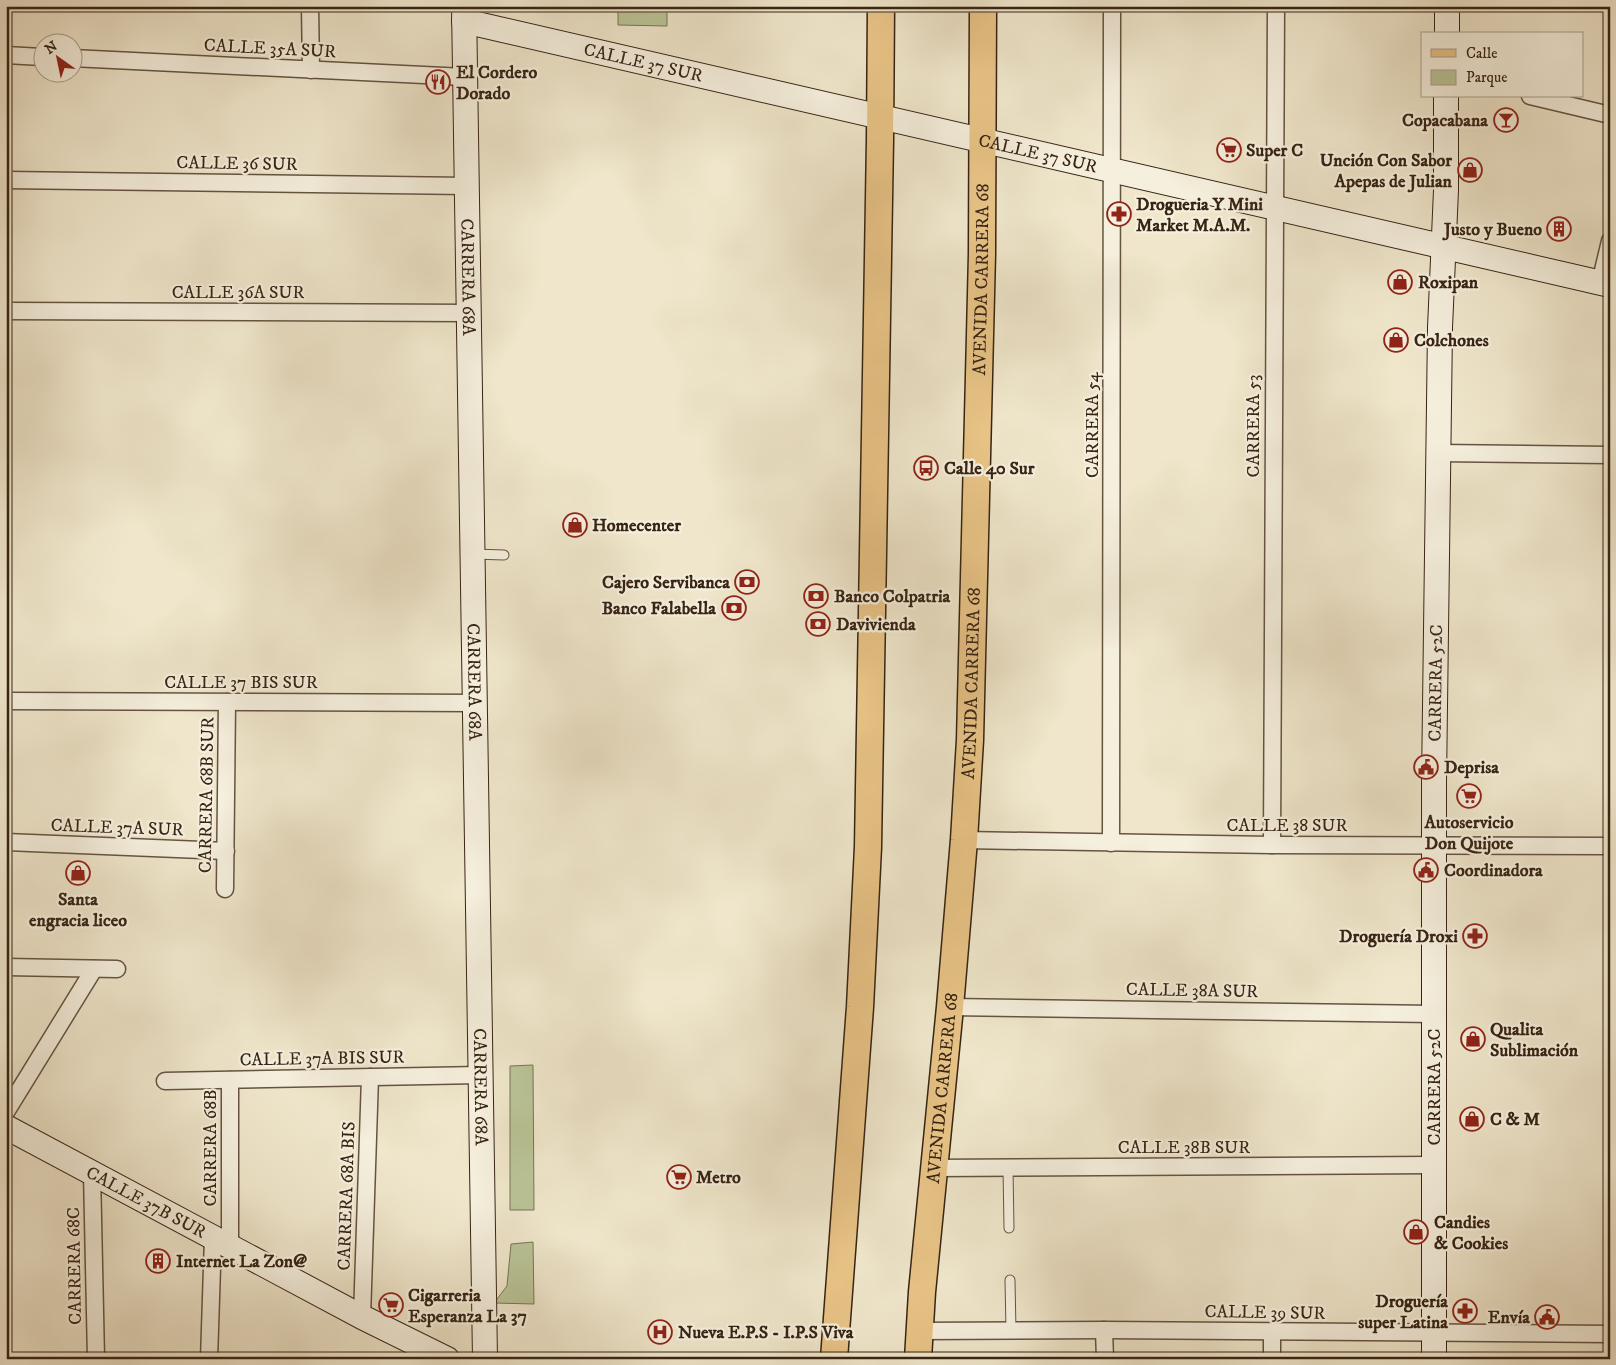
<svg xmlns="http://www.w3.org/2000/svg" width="1616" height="1365" font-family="'IM FELL DW Pica',serif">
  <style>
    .green { fill: #bac497; stroke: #787456 }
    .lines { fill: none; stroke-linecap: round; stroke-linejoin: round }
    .lane-casing { stroke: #655442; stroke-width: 11 }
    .street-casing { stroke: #655442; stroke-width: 19 }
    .secondary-casing { stroke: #372414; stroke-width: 26 }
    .primary-casing { stroke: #372414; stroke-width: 29 }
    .lane { stroke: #f5efdd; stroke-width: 9 }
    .street { stroke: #f5efdd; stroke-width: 16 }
    .secondary { stroke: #f5efdd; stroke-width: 24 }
    .primary { stroke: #e8c386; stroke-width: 26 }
    .labels { text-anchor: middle; stroke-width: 4.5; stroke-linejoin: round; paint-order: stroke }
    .street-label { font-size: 18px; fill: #372414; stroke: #f5efdd }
    .poi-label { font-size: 18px; font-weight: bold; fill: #372414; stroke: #f5efdd; text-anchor: start }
  </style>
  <rect width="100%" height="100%" fill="#efe6cb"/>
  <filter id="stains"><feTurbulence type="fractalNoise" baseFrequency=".004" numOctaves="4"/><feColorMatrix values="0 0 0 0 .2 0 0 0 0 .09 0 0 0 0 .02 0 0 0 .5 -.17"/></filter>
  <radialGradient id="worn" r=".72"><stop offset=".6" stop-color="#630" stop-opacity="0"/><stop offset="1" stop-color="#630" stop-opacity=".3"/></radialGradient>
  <g class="green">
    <path d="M618,6h49v20l-49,-1z"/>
    <path d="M533,1065l1,145h-24v-144z"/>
    <path d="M533,1242l1,62 -40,-1 13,-17 4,-42z"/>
  </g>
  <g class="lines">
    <g class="lane-casing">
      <g id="lane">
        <path d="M473,554l31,1"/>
        <path d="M1008,1168l1,60"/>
        <path d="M1010,1280l1,51"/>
      </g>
    </g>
    <g class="street-casing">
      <g id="street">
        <path d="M310,6l1,64"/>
        <path d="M6,55l36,2"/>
        <path d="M72,58l393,19"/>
        <path d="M1530,96l80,19"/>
        <path d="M6,180l461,6"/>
        <path d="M1600,283l10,-42"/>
        <path d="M6,311l463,2"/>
        <path d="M1438,453l172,2"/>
        <path d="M6,701l469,2"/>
        <path d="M964,840l308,5 338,1"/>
        <path d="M6,842l220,9"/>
        <path d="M1111,843l1,-837"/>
        <path d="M1272,845l4,-839"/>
        <path d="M225,889l2,-187"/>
        <path d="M6,967l111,2"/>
        <path d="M950,1007l484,7"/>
        <path d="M165,1081l315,-6"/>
        <path d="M6,1112l88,-143"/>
        <path d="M934,1168l500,-3"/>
        <path d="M92,1172l4,187"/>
        <path d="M230,1246v-166"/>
        <path d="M362,1317l8,-240"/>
        <path d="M1104,1330l1,29"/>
        <path d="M919,1331l185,-1 506,4"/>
        <path d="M209,1359l4,-122"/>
        <path d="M1272,1359v-27"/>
      </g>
    </g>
    <g class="secondary-casing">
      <g id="secondary">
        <path id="s1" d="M464,6l21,1353"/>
        <path id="s2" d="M464,21l1146,264"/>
        <path d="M1447,34v-28"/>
        <path id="s3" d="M6,1127l356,190 85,42"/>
        <path id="s4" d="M1434,1359v-577l6,-454 6,-138v-94"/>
      </g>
    </g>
    <g class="primary-casing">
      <g id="primary">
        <path d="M834,1359l26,-352 8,-160 12,-707 1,-134"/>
        <path id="s5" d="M918,1359l4,-67 28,-285 14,-167 6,-100 12,-486 1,-248"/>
      </g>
    </g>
    <use href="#lane" class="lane"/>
    <use href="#street" class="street"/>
    <use href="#secondary" class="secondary"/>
    <use href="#primary" class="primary"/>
  </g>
  <defs>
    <g id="restaurant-ring" transform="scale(1.25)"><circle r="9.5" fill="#f5efdd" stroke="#8f2418" stroke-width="1.5"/><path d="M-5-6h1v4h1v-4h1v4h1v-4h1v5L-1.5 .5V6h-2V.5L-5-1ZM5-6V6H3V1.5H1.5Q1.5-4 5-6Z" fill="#8f2418"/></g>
    <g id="bar-ring" transform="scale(1.25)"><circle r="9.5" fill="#f5efdd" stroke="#8f2418" stroke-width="1.5"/><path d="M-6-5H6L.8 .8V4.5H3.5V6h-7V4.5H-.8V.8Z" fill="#8f2418"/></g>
    <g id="supermarket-ring" transform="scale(1.25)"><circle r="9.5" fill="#f5efdd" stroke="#8f2418" stroke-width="1.5"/><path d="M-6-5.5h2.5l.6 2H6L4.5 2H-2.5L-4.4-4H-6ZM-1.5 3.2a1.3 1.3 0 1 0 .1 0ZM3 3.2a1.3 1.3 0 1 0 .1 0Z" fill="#8f2418"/></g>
    <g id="shop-ring" transform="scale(1.25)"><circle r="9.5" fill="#f5efdd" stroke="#8f2418" stroke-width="1.5"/><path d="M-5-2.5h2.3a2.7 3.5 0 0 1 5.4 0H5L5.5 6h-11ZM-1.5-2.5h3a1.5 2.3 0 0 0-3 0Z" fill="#8f2418"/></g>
    <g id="pharmacy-ring" transform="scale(1.25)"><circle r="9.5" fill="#f5efdd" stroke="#8f2418" stroke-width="1.5"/><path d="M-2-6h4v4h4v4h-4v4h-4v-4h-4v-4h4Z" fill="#8f2418"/></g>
    <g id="building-ring" transform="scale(1.25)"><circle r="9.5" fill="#f5efdd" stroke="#8f2418" stroke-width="1.5"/><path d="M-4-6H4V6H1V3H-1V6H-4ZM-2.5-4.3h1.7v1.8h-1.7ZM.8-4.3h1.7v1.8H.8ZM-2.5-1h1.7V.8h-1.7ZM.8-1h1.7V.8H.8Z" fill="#8f2418"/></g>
    <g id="bus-ring" transform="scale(1.25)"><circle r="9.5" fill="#f5efdd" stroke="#8f2418" stroke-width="1.5"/><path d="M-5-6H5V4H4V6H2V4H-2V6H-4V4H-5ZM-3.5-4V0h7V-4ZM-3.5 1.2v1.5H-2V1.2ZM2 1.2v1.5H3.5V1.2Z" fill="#8f2418"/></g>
    <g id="bank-ring" transform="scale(1.25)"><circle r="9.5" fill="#f5efdd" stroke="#8f2418" stroke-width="1.5"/><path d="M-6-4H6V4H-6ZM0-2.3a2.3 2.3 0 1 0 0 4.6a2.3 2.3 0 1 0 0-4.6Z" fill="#8f2418"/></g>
    <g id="civic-ring" transform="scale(1.25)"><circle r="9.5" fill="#f5efdd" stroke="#8f2418" stroke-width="1.5"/><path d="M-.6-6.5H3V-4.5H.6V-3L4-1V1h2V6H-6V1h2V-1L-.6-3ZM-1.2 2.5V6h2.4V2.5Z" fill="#8f2418"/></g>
    <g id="hospital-ring" transform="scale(1.25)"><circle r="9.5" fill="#f5efdd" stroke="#8f2418" stroke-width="1.5"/><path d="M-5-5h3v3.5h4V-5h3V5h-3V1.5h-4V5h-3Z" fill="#8f2418"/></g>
  </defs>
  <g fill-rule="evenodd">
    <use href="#restaurant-ring" x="438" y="82"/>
    <use href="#bar-ring" x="1506" y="120"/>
    <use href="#supermarket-ring" x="1229" y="150"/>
    <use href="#shop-ring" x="1470" y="170"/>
    <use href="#pharmacy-ring" x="1119" y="214"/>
    <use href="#building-ring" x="1559" y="229"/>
    <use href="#shop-ring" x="1400" y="282"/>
    <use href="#shop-ring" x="1396" y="340"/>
    <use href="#bus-ring" x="926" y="468"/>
    <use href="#shop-ring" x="575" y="525"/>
    <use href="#bank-ring" x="747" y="582"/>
    <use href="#bank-ring" x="816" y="596"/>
    <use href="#bank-ring" x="734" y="608"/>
    <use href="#bank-ring" x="818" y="624"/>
    <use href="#civic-ring" x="1426" y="767"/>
    <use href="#supermarket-ring" x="1469" y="796"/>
    <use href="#civic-ring" x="1426" y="870"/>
    <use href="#shop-ring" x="78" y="873"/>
    <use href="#pharmacy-ring" x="1475" y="936"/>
    <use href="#shop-ring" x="1473" y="1039"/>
    <use href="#shop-ring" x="1472" y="1119"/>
    <use href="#supermarket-ring" x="679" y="1177"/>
    <use href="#shop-ring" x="1416" y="1232"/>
    <use href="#building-ring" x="158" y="1261"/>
    <use href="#supermarket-ring" x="391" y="1305"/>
    <use href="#pharmacy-ring" x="1465" y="1311"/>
    <use href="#civic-ring" x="1547" y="1317"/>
    <use href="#hospital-ring" x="660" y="1332"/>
  </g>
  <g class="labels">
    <g class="street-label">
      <text transform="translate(270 48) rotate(3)" y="6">CALLE 35A SUR</text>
      <text dy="6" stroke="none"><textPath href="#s2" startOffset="184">CALLE 37 SUR</textPath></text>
      <text dy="6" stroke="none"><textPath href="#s2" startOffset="589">CALLE 37 SUR</textPath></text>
      <text transform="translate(237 163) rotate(1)" y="6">CALLE 36 SUR</text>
      <text dy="6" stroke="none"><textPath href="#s1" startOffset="271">CARRERA 68A</textPath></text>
      <text dy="6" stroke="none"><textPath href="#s5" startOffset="1082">AVENIDA CARRERA 68</textPath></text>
      <text x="238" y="298">CALLE 36A SUR</text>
      <text transform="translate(1092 425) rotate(-90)" y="6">CARRERA 54</text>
      <text transform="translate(1253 426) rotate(-90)" y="6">CARRERA 53</text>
      <text x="241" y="688">CALLE 37 BIS SUR</text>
      <text dy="6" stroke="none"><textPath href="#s4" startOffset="676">CARRERA 52C</textPath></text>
      <text dy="6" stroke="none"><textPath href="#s1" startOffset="676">CARRERA 68A</textPath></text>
      <text dy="6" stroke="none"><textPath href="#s5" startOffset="678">AVENIDA CARRERA 68</textPath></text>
      <text transform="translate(206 795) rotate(-89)" y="6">CARRERA 68B SUR</text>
      <text x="1287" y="831">CALLE 38 SUR</text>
      <text transform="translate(117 827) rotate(2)" y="6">CALLE 37A SUR</text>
      <text transform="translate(1192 990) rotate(1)" y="6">CALLE 38A SUR</text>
      <text transform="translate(322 1058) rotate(-1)" y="6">CALLE 37A BIS SUR</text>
      <text dy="6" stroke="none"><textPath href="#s1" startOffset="1081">CARRERA 68A</textPath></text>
      <text dy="6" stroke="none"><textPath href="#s5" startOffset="272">AVENIDA CARRERA 68</textPath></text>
      <text transform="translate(1434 1087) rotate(-90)" y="6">CARRERA 52C</text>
      <text x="1184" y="1153">CALLE 38B SUR</text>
      <text transform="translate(210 1148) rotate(-90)" y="6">CARRERA 68B</text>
      <text transform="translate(346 1196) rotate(-88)" y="6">CARRERA 68A BIS</text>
      <text dy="6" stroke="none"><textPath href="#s3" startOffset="159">CALLE 37B SUR</textPath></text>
      <text transform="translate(74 1266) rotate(-91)" y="6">CARRERA 68C</text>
      <text transform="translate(1265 1312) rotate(1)" y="6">CALLE 39 SUR</text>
    </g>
    <g class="poi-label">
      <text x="456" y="78">El Cordero<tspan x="456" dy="21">Dorado</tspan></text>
      <text x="1488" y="126" text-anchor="end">Copacabana</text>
      <text x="1246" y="156">Super C</text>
      <text x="1452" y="166" text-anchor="end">Unción Con Sabor<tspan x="1452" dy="21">Apepas de Julian</tspan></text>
      <text x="1136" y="210">Drogueria Y Mini<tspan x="1136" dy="21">Market M.A.M.</tspan></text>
      <text x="1542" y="235" text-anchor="end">Justo y Bueno</text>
      <text x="1418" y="288">Roxipan</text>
      <text x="1414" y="346">Colchones</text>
      <text x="944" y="474">Calle 40 Sur</text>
      <text x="592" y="531">Homecenter</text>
      <text x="730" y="588" text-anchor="end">Cajero Servibanca</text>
      <text x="834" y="602">Banco Colpatria</text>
      <text x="716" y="614" text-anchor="end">Banco Falabella</text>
      <text x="836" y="630">Davivienda</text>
      <text x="1444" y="773">Deprisa</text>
      <text x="1469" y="828" text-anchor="middle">Autoservicio<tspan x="1469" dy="21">Don Quijote</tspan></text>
      <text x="1444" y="876">Coordinadora</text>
      <text x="78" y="905" text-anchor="middle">Santa<tspan x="78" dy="21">engracia liceo</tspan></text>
      <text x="1458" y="942" text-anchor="end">Droguería Droxi</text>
      <text x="1490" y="1035">Qualita<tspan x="1490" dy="21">Sublimación</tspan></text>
      <text x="1490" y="1125">C &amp; M</text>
      <text x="696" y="1183">Metro</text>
      <text x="1434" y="1228">Candies<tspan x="1434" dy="21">&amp; Cookies</tspan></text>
      <text x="176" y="1267">Internet La Zon@</text>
      <text x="408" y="1301">Cigarreria<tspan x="408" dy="21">Esperanza La 37</tspan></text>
      <text x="1448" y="1307" text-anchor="end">Droguería<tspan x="1448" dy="21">super Latina</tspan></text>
      <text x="1530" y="1323" text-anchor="end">Envía</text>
      <text x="678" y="1338">Nueva E.P.S - I.P.S Viva</text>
    </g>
  </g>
  <rect width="1616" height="1365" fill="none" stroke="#efe6cb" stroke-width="25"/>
  <rect x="8" y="8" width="1601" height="1350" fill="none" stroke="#372414" stroke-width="2.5"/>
  <rect x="12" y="12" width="1591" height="1340" fill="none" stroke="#372414"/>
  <rect x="1421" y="32" width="162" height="65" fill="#f5efdd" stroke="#a99e8d"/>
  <rect x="1431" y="49" width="25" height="8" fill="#e8c386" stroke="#a99e8d"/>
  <text x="1466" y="58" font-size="15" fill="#372414">Calle</text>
  <rect x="1431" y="70" width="25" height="15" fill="#bac497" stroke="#a99e8d"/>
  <text x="1466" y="82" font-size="15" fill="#372414">Parque</text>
  <g transform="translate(58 58) rotate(327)"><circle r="24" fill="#f5efdd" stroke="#a99e8d"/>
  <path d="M0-4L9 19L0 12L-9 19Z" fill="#8f2418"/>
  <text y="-8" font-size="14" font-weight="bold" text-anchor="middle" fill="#372414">N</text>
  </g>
  <rect width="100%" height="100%" filter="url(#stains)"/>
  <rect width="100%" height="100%" fill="url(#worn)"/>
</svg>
